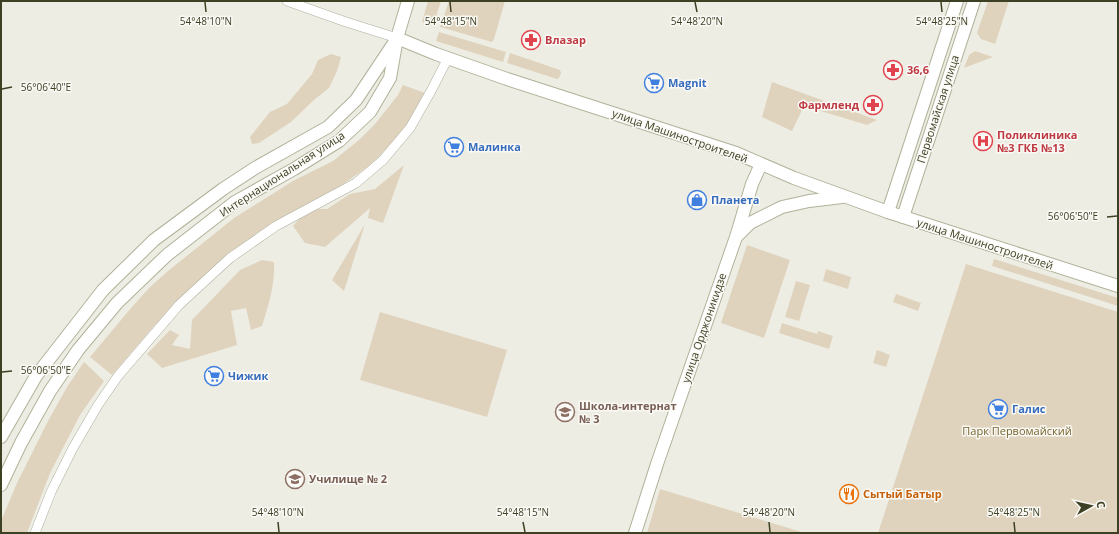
<svg xmlns="http://www.w3.org/2000/svg" width="1119" height="534" font-family="'Open Sans',sans-serif">
  <style>
    .green { fill: #dfd3bd }
    .lines { fill: none; stroke-linecap: round; stroke-linejoin: round }
    .street-casing { stroke: #aeaf9f; stroke-width: 10 }
    .secondary-casing { stroke: #b1b299; stroke-width: 14 }
    .street { stroke: #fff; stroke-width: 9 }
    .secondary { stroke: #fff; stroke-width: 12 }
    .ticks { fill: none; stroke: #3d4023; stroke-width: 1.5 }
    .labels { text-anchor: middle; stroke-width: 3; stroke-linejoin: round; paint-order: stroke }
    .health-label { font-size: 11px; font-weight: bold; fill: #be3a42; stroke: #faf9f5; text-anchor: start }
    .shop-label { font-size: 11px; font-weight: bold; fill: #366cbe; stroke: #faf9f5; text-anchor: start }
    .street-label { font-size: 11px; fill: #3d4023; stroke: #faf9f5 }
    .education-label { font-size: 11px; font-weight: bold; fill: #785e54; stroke: #faf9f5; text-anchor: start }
    .park-label { font-size: 11px; fill: #77652c; stroke: #faf9f5 }
    .food-label { font-size: 11px; font-weight: bold; fill: #c56008; stroke: #faf9f5; text-anchor: start }
    .ticks-label { font-size: 10px; text-anchor: middle; fill: #3d4023; stroke: #faf9f5; stroke-width: 3; stroke-linejoin: round; paint-order: stroke }
  </style>
  <rect width="100%" height="100%" fill="#eeede4"/>
  <g class="green">
    <path d="M428,1h13l-8,24 -11,-3z"/>
    <path d="M449,1h56l-11,38 -2,3 -52,-15z"/>
    <path d="M988,1h21l-14,43 -14,-5 -4,-6z"/>
    <path d="M439,32l67,20 -3,10 -67,-21z"/>
    <path d="M975,51l18,6 -29,11 5,-13z"/>
    <path d="M510,53l50,17 1,3 -2,5 -2,1 -50,-16z"/>
    <path d="M331,54l10,3 -4,14 -8,17 -14,11 -24,23 -32,21 -7,1 -2,-7 20,-25 17,-8 25,-30 6,-14z"/>
    <path d="M772,82l105,38 -10,5 -63,-19 -12,25 -30,-14z"/>
    <path d="M403,85l22,8 -1,3 -18,31 -33,36 -34,24 -53,29 -110,87 -23,24 -41,48 -22,-18 41,-49 19,-21 18,-16 66,-53 59,-37 40,-20 26,-21 16,-16 23,-29z"/>
    <path d="M404,165l-21,58 -15,-5 2,-10 -45,39 -20,-4 -12,-17 8,-9 16,-8h10l23,-15 25,-5z"/>
    <path d="M365,224l-21,67 -12,-11z"/>
    <path d="M747,245l43,15 -26,78 -43,-15z"/>
    <path d="M994,259l124,39v8l-126,-40z"/>
    <path d="M262,260l12,2c1,23 -5,42 -12,64l-11,4 -5,-22 -15,3 6,34 -75,23 -15,-14 23,-24 9,5 -7,10 18,4 2,-29 48,-50z"/>
    <path d="M966,264l152,48v221h-240z"/>
    <path d="M826,269l25,8 -3,12 -25,-8z"/>
    <path d="M796,281l14,4 -11,36 -14,-4z"/>
    <path d="M896,294l25,9 -3,8 -25,-9z"/>
    <path d="M380,312l127,38 -20,67 -127,-37z"/>
    <path d="M782,323l35,11 1,-3 15,5 -4,13 -50,-16z"/>
    <path d="M877,350l13,5 -4,12 -13,-4z"/>
    <path d="M84,362l20,19 -24,34 -30,58 -23,60h-26v-12l16,-38 31,-62 19,-34z"/>
    <path d="M660,489l145,44h-158z"/>
  </g>
  <g class="lines">
    <g class="street-casing">
      <g id="street">
        <path d="M287,1l59,21 51,16"/>
        <path d="M35,533l16,-41 22,-44 25,-43 20,-29 61,-71 51,-47 46,-32 80,-43 27,-23 27,-32 21,-37 17,-33"/>
      </g>
    </g>
    <g class="secondary-casing">
      <g id="secondary">
        <path d="M397,38l39,16 71,25 229,74 58,25 94,34 230,74"/>
        <path d="M888,212l69,-211"/>
        <path d="M903,217l71,-216"/>
        <path d="M737,236l13,-13 32,-16 27,-6 33,-4"/>
        <path d="M1,437l35,-61 67,-86 51,-50 69,-51 32,-21 73,-41 28,-27 38,-57"/>
        <path d="M1,485l20,-42 29,-52 28,-41 39,-47 50,-48 68,-53 59,-33 45,-28 31,-29 20,-34 7,-40 11,-37"/>
        <path d="M635,533l22,-69 79,-227 16,-53 9,-20"/>
      </g>
    </g>
    <use href="#street" class="street"/>
    <use href="#secondary" class="secondary"/>
  </g>
  <path class="ticks" d="M205,2l1,10M450,2l1,10M695,2l2,10M941,2l1,10M2,89l10,-2M1107,217l10,-1M2,372l10,-1M278,522l1,10M523,522l2,10M769,522l1,10M1014,522l1,10"/>
  <defs>
    <g id="pharmacy-ring" transform="scale(1)"><circle r="9.5" fill="#faf9f5" stroke="#e0444e" stroke-width="1.5"/><path d="M-2-6h4v4h4v4h-4v4h-4v-4h-4v-4h4Z" fill="#e0444e"/></g>
    <g id="supermarket-ring" transform="scale(1)"><circle r="9.5" fill="#faf9f5" stroke="#3f7fe0" stroke-width="1.5"/><path d="M-6-5.5h2.5l.6 2H6L4.5 2H-2.5L-4.4-4H-6ZM-1.5 3.2a1.3 1.3 0 1 0 .1 0ZM3 3.2a1.3 1.3 0 1 0 .1 0Z" fill="#3f7fe0"/></g>
    <g id="hospital-ring" transform="scale(1)"><circle r="9.5" fill="#faf9f5" stroke="#e0444e" stroke-width="1.5"/><path d="M-5-5h3v3.5h4V-5h3V5h-3V1.5h-4V5h-3Z" fill="#e0444e"/></g>
    <g id="shop-ring" transform="scale(1)"><circle r="9.5" fill="#faf9f5" stroke="#3f7fe0" stroke-width="1.5"/><path d="M-5-2.5h2.3a2.7 3.5 0 0 1 5.4 0H5L5.5 6h-11ZM-1.5-2.5h3a1.5 2.3 0 0 0-3 0Z" fill="#3f7fe0"/></g>
    <g id="school-ring" transform="scale(1)"><circle r="9.5" fill="#faf9f5" stroke="#8d6e63" stroke-width="1.5"/><path d="M0-5L7-2L0 1L-7-2ZM-4 1L0 2.5L4 1V4Q0 6-4 4Z" fill="#8d6e63"/></g>
    <g id="university-ring" transform="scale(1)"><circle r="9.5" fill="#faf9f5" stroke="#8d6e63" stroke-width="1.5"/><path d="M0-5L7-2L0 1L-7-2ZM-4 1L0 2.5L4 1V4Q0 6-4 4Z" fill="#8d6e63"/></g>
    <g id="restaurant-ring" transform="scale(1)"><circle r="9.5" fill="#faf9f5" stroke="#e8710a" stroke-width="1.5"/><path d="M-5-6h1v4h1v-4h1v4h1v-4h1v5L-1.5 .5V6h-2V.5L-5-1ZM5-6V6H3V1.5H1.5Q1.5-4 5-6Z" fill="#e8710a"/></g>
  </defs>
  <g fill-rule="evenodd">
    <use href="#pharmacy-ring" x="531" y="40"/>
    <use href="#pharmacy-ring" x="893" y="70"/>
    <use href="#supermarket-ring" x="654" y="83"/>
    <use href="#pharmacy-ring" x="873" y="105"/>
    <use href="#hospital-ring" x="983" y="141"/>
    <use href="#supermarket-ring" x="454" y="147"/>
    <use href="#shop-ring" x="697" y="200"/>
    <use href="#supermarket-ring" x="214" y="376"/>
    <use href="#supermarket-ring" x="998" y="409"/>
    <use href="#school-ring" x="565" y="412"/>
    <use href="#university-ring" x="295" y="479"/>
    <use href="#restaurant-ring" x="849" y="494"/>
  </g>
  <g class="labels">
    <g class="health-label">
      <text x="545" y="44">Влазар</text>
      <text x="907" y="74">36,6</text>
      <text x="859" y="109" text-anchor="end">Фармленд</text>
      <text x="997" y="139">Поликлиника<tspan x="997" dy="13">№3 ГКБ №13</tspan></text>
    </g>
    <g class="shop-label">
      <text x="668" y="87">Magnit</text>
      <text x="468" y="151">Малинка</text>
      <text x="711" y="204">Планета</text>
      <text x="228" y="380">Чижик</text>
      <text x="1012" y="413">Галис</text>
    </g>
    <g class="street-label">
      <text transform="translate(938 109) rotate(-72)" y="4">Первомайская улица</text>
      <text transform="translate(680 136) rotate(19)" y="4">улица Машиностроителей</text>
      <text transform="translate(282 174) rotate(-33)" y="4">Интернациональная улица</text>
      <text transform="translate(985 244) rotate(18)" y="4">улица Машиностроителей</text>
      <text transform="translate(704 328) rotate(-71)" y="4">улица Орджоникидзе</text>
    </g>
    <g class="education-label">
      <text x="579" y="410">Школа-интернат<tspan x="579" dy="13">№ 3</tspan></text>
      <text x="309" y="483">Училище № 2</text>
    </g>
    <g class="park-label">
      <text x="1017" y="435">Парк Первомайский</text>
    </g>
    <g class="food-label">
      <text x="863" y="498">Сытый Батыр</text>
    </g>
  </g>
  <g class="ticks-label">
    <text x="206" y="25">54°48'10"N</text>
    <text x="451" y="25">54°48'15"N</text>
    <text x="697" y="25">54°48'20"N</text>
    <text x="942" y="25">54°48'25"N</text>
    <text x="46" y="91">56°06'40"E</text>
    <text x="1073" y="220">56°06'50"E</text>
    <text x="46" y="374">56°06'50"E</text>
    <text x="278" y="516">54°48'10"N</text>
    <text x="523" y="516">54°48'15"N</text>
    <text x="769" y="516">54°48'20"N</text>
    <text x="1014" y="516">54°48'25"N</text>
  </g>
  <rect width="1119" height="534" fill="none" stroke="#3d4023" stroke-width="4"/>
  <g transform="translate(1091 506) rotate(82)" stroke="#faf9f5" stroke-width="3" paint-order="stroke">
  <path d="M0-3L7 15L0 10L-7 15Z" fill="#3d4023"/>
  <text y="-6" font-size="11" font-weight="bold" text-anchor="middle" fill="#3d4023">С</text>
  </g>
</svg>
